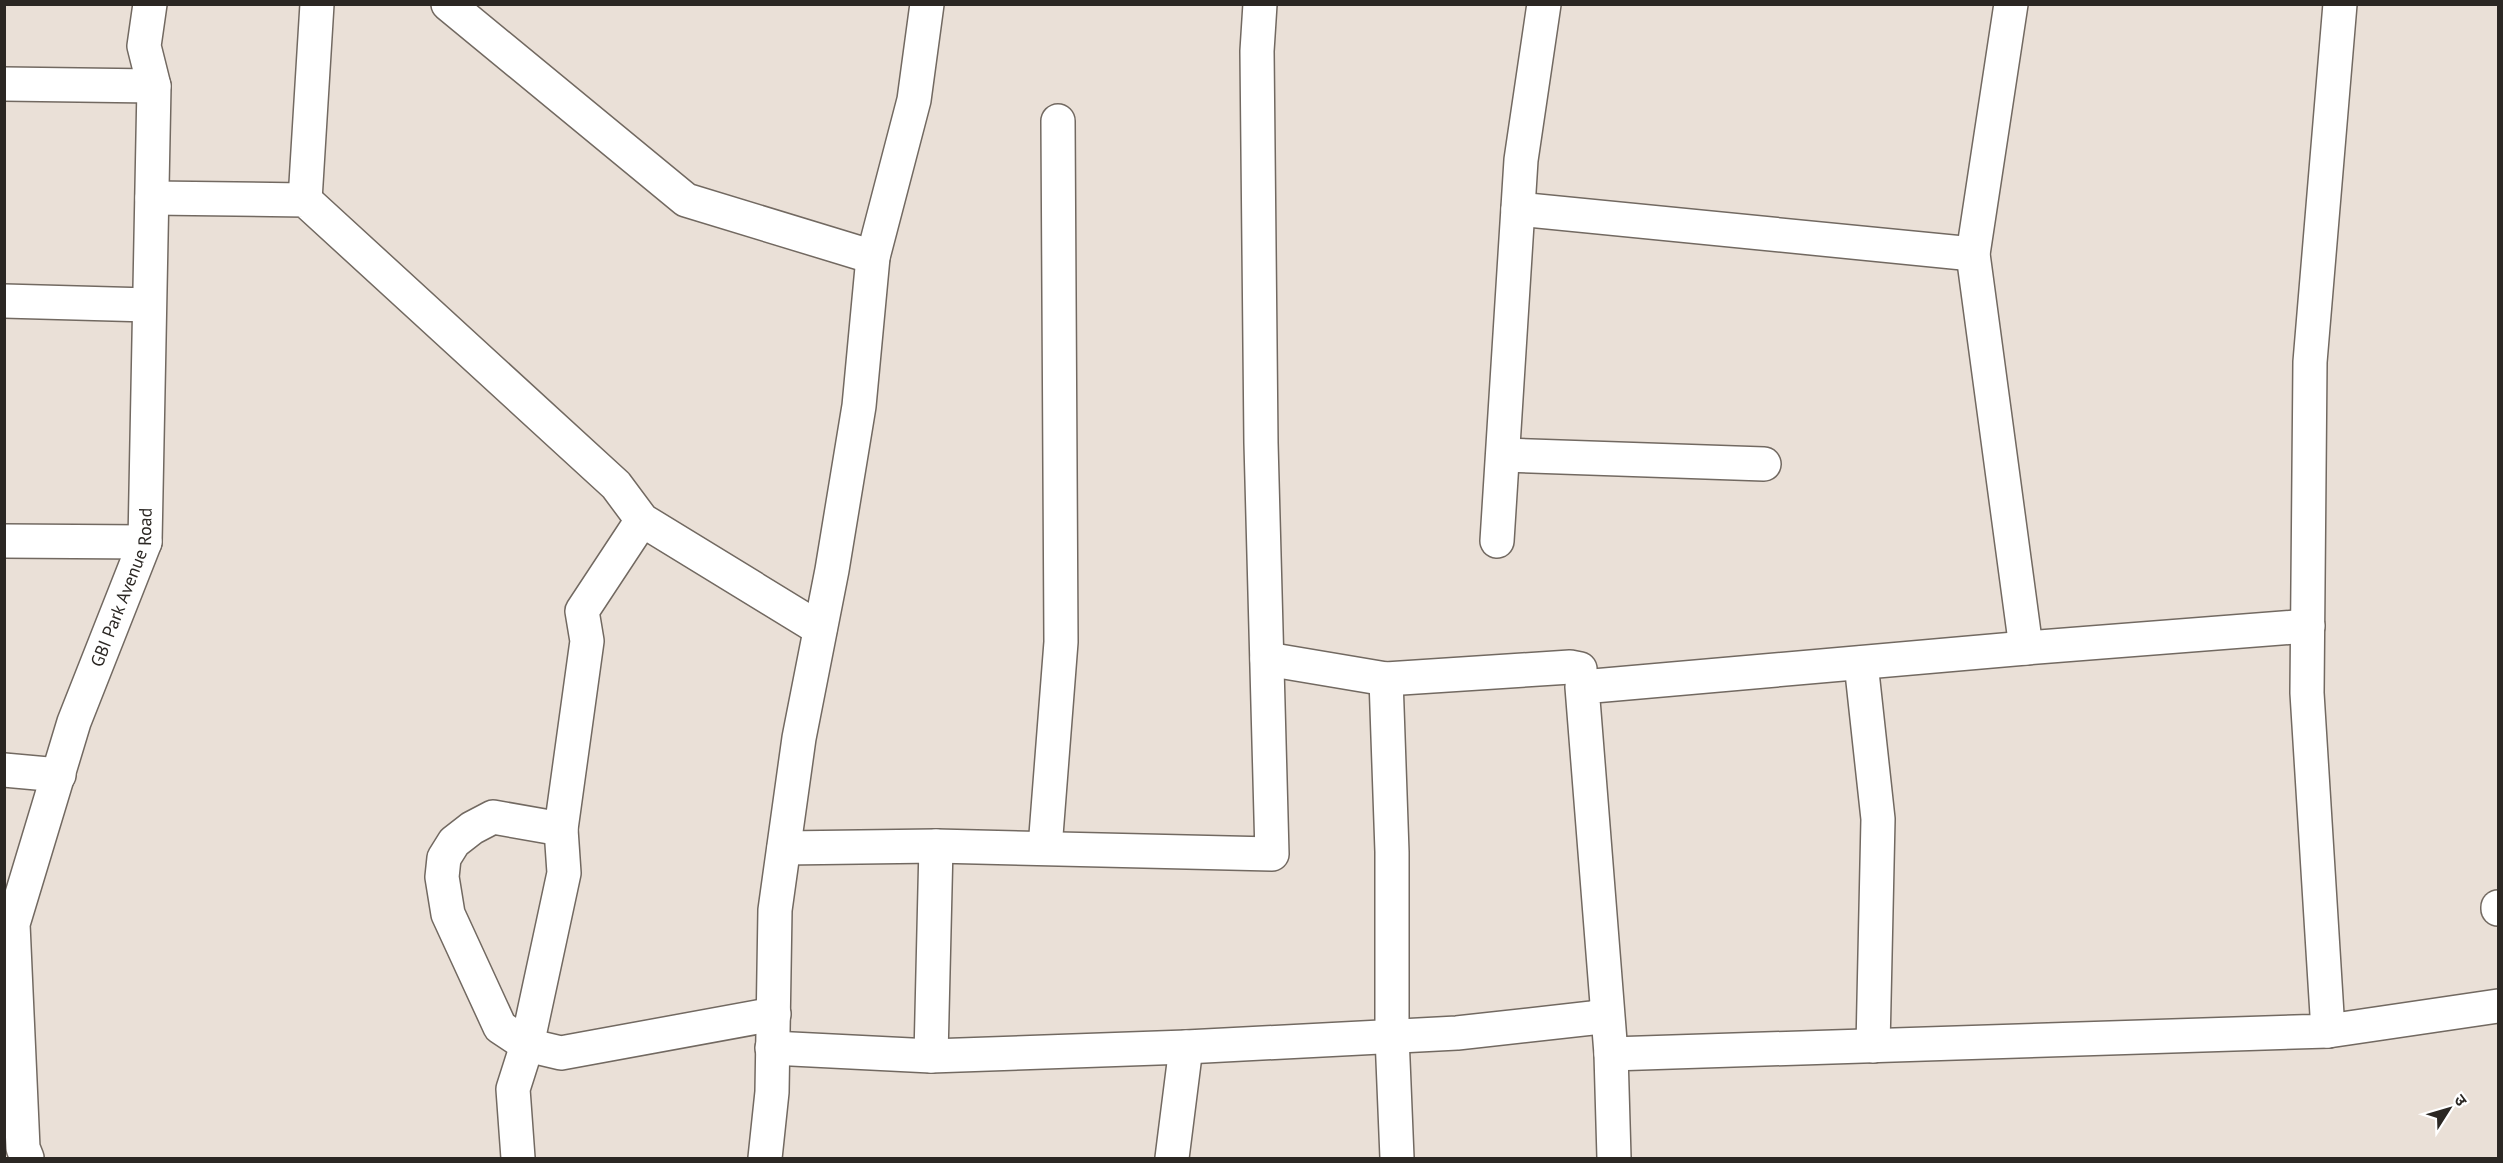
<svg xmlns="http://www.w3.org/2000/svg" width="2503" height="1163" font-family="'PT Sans','Noto Sans Devanagari',sans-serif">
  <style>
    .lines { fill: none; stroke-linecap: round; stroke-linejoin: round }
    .minor-casing { stroke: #726961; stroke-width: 36 }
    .minor { stroke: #fff; stroke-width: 33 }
    .labels { text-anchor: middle; stroke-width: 4.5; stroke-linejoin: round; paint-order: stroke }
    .street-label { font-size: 18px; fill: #2b2723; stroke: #fff }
  </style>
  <rect width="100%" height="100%" fill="#eae0d7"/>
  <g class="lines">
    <g class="minor-casing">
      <g id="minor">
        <path d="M448,4l238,196 187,57"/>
        <path d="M2011,4l-38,250 53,394"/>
        <path d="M4,84l150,2"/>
        <path d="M152,198l153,2 311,285 26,35 178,109"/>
        <path d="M305,200l12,-196"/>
        <path d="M1518,209l455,45"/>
        <path d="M4,301l145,4"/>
        <path d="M1503,455l261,9"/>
        <path d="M4,541l141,1"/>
        <path d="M1497,541l24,-381 23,-156"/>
        <path d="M1267,659l119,20 184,-12 10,2"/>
        <path d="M1861,663l17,156 -5,227"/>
        <path d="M1386,679l6,173v184l5,122"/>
        <path d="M4,770l55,5"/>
        <path d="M561,829l-68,-12 -21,11 -18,14 -10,16 -2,19 6,37 52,113 27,18 34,8 213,-39"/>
        <path d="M936,846l336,8 -11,-411 -4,-392 3,-47"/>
        <path d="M784,848l152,-2 -5,210"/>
        <path d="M1045,848l16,-206 -3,-521"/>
        <path d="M2498,907v2"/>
        <path d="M2328,1031l170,-25"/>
        <path d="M772,1048l159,8 255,-9 271,-14 135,-15 15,-4"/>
        <path d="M1611,1054l-29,-367 444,-39 282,-22"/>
        <path id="s1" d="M27,1158l-4,-10 -10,-224 61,-202 71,-180 9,-456 -10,-40 6,-42"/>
        <path d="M518,1158l-5,-69 14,-44 37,-172 -3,-44 26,-188 -5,-30 60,-91"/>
        <path d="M765,1158l7,-66 3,-182 24,-172 33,-168 27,-164 14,-149 41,-157 13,-96"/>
        <path d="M1172,1158l14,-111"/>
        <path d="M1614,1158l-3,-104 717,-23 -21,-338 3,-331 30,-358"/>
      </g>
    </g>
    <use href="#minor" class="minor"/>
  </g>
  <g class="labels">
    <g class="street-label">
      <text dy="6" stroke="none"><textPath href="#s1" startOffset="590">GBI Park Avenue Road</textPath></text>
    </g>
  </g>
  <rect width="2503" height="1163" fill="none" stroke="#2b2723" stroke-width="12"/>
  <g transform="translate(2449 1109) rotate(53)" stroke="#ffffff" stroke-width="4.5" paint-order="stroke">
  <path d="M0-4.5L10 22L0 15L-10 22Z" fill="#2b2723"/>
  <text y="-9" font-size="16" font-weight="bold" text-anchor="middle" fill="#2b2723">उ</text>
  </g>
</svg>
